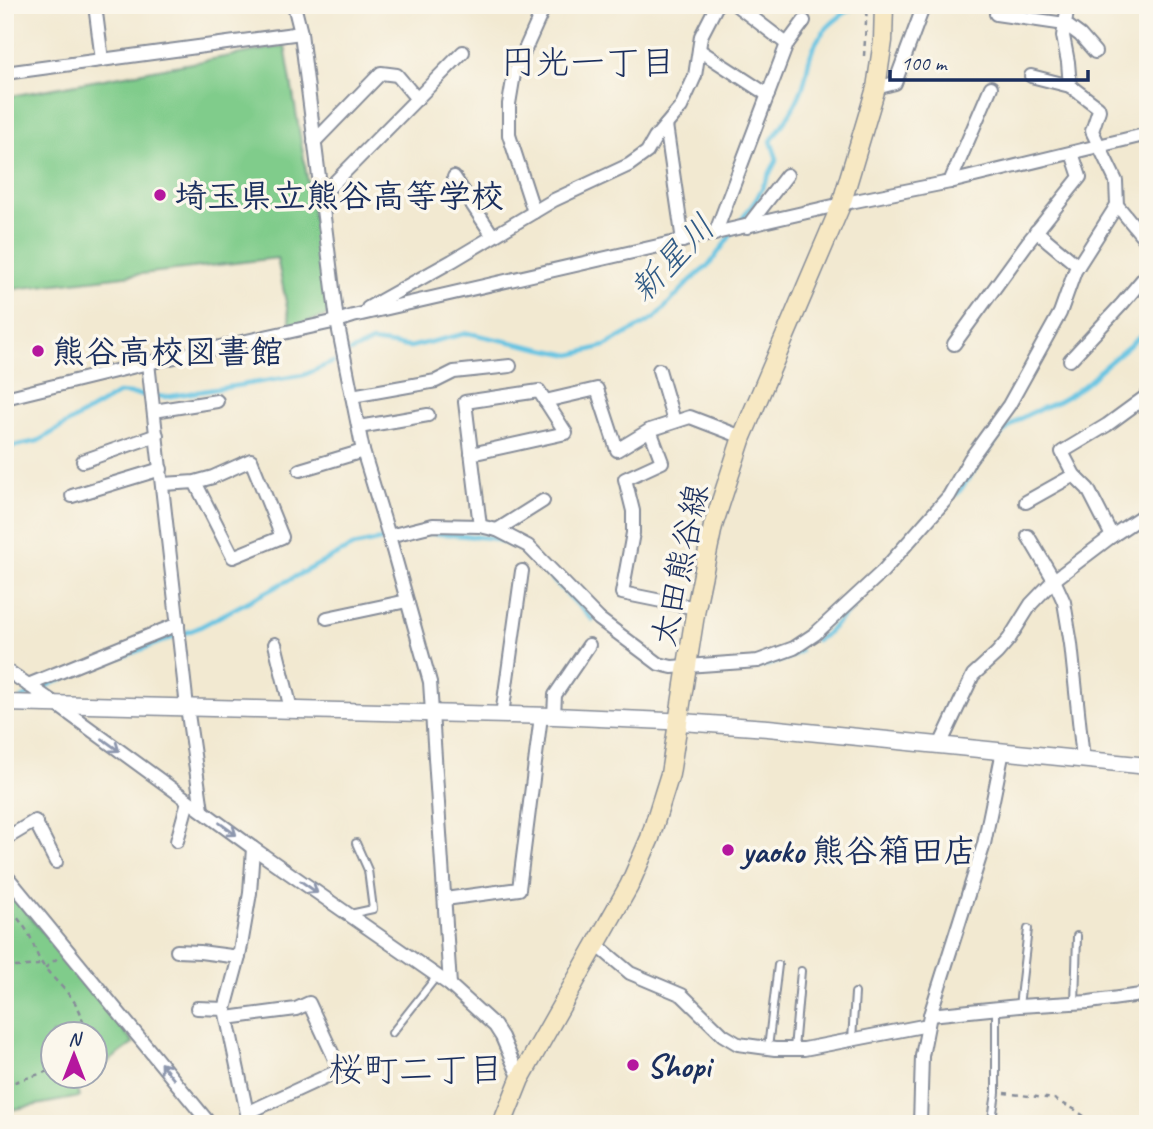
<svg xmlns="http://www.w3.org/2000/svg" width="1153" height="1129" font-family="Caveat,'Klee One',sans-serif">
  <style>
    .green { fill: #80cc8b; stroke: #4e7e74; stroke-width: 2 }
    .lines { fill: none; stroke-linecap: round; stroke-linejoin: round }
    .stream { stroke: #63c3e2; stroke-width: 4.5 }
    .service-casing { stroke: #868c98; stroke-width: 10 }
    .minor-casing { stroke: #868c98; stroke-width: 16 }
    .tertiary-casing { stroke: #868c98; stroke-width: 19 }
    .secondary-casing { stroke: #868c98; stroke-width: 21 }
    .path { stroke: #868c98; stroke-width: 2.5; stroke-dasharray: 5 5; stroke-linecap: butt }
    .service { stroke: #fff; stroke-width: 6 }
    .minor { stroke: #fff; stroke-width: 12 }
    .tertiary { stroke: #fff; stroke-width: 16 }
    .secondary { stroke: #f7e8c3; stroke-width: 18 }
    .oneway { stroke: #8d97ae }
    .poi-dot { fill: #b5179e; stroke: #fbf7ec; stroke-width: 2.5 }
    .labels { text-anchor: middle; stroke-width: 7; stroke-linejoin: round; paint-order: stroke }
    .poi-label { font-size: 33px; font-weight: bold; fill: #1b2f5e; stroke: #fbf7ec; text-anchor: start }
    .street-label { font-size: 33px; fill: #1b2f5e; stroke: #fbf7ec }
    .neighbourhood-label { font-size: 35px; fill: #1b2f5e; stroke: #fbf7ec }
    .water-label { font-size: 35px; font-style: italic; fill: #315b86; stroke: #fbf7ec }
  </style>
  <rect width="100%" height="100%" fill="#fbf7ec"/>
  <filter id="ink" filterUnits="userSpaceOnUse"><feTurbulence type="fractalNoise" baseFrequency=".0143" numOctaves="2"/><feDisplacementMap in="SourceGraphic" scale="14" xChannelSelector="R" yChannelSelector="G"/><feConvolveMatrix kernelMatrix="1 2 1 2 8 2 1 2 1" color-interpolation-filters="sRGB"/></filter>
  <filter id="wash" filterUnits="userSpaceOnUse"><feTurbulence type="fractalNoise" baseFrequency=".00686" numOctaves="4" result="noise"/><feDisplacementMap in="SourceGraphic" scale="28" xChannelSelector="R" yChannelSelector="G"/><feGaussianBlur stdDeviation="1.57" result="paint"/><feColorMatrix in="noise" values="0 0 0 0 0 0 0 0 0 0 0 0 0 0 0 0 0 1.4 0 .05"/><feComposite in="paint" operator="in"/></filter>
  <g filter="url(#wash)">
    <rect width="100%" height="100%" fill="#f2e9d1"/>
    <g class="green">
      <path d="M285,46l45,269 -39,11 -14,-68 -271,32 -1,-193z"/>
      <path d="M5,886l129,157 -39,28 -1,-37h-42v42l34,1 -11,7 4,13 -74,14z"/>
    </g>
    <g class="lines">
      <g class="stream">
        <path d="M738,225l19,-27 20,-39 -6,-18c12,-17 24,-33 31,-52 4,-10 5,-22 8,-32 7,-25 26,-39 47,-52"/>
        <path d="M350,352l22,-10 38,5 58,-14 103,22 34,-9 50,-28 36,-38 19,-16 23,-32"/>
        <path d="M5,448l33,-7 81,-48 47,4 138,-22 29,-13"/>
        <path d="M957,494c20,-25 35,-57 63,-75 12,-8 28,-12 41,-19 13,-7 29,-18 39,-30l48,-40"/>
        <path d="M420,534l9,-1 62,5 27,9"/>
        <path d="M532,559l61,61"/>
        <path d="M816,640l9,-5 29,-29"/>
        <path d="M715,670c29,-1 60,-2 85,-19"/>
        <path d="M22,698l31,-15 145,-55 155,-82 33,-7"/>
      </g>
    </g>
  </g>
  <g filter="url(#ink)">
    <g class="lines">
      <g class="service-casing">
        <g id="service">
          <path d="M350,914l23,-5 -5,-39 -12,-27"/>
          <path d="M1075,1004l2,-68"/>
          <path d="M1019,1006l9,-77"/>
          <path d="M392,1033l45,-57"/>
          <path d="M852,1040l3,-47"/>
          <path d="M768,1048l10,-83"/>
          <path d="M794,1049l7,-78"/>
          <path d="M993,1124l-1,-5 4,-26v-85"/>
        </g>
      </g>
      <g class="minor-casing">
        <g id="minor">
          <path d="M95,5l7,55"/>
          <path d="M294,5l7,28 36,288 26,130 26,85 41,146 20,303"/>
          <path d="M736,5l51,39"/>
          <path d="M1068,5l-5,31 5,26 2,24 28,21 1,3 -7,21 24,50 1,24 31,38"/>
          <path d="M996,14l69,10 15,11 15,17"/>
          <path d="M699,50l69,45"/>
          <path d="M5,73l296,-40"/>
          <path d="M1031,76l39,10"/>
          <path d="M876,88l19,-5 29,-78"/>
          <path d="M666,125l17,116"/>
          <path d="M314,142l67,-69 16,2 20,24"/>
          <path d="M454,177l39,59"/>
          <path d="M950,182l41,-95"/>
          <path d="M321,196l142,-144"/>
          <path d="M534,212l-25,-77v-31l5,-30 31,-69"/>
          <path d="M747,227l40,-52"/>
          <path d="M1036,231l42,35"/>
          <path d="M715,234l72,-190 17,-23"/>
          <path d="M368,308l84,-47 102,-61 75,-35 18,-13 8,-14 26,-31 14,-31 6,-40 16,-31"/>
          <path d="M954,344l74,-102 52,-65 -8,-24"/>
          <path d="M1070,360l52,-56 26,-31"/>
          <path d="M148,363l39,344 15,103"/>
          <path d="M659,370l15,51"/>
          <path d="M1148,395l-41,30 -45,27 12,23 14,14 24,47 36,-24"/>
          <path d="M352,396l84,-15 18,-9 56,-6"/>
          <path d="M5,398l143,-35 189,-42 16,-5 502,-115 95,-19 198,-48"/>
          <path d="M545,401l52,-12 20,61 33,-20 40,-13 52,20"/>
          <path d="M154,411l63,-10"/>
          <path d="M359,427l69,-12"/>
          <path d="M650,430l12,32 -37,17 8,32v22l-11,60 74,15"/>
          <path d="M471,454l95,-21 -27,-42 -74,11 15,124"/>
          <path d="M83,461l74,-26"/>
          <path d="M300,470l63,-19"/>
          <path d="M163,484l32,-2 18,-5 38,-17 31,77 -49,20 -38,-75"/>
          <path d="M72,496l89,-27"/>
          <path d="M1026,502l48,-27"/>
          <path d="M497,530l46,-29"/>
          <path d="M389,536l44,-11 47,1 17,4 31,16 71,73 60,45 13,3 86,-6 36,-13 21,-14 68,-63 66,-75 21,-37 39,-54 51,-92 15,-42 42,-66"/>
          <path d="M1028,536l26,44 10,22 7,42 12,115"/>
          <path d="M327,618l80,-17"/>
          <path d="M275,644l16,65"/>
          <path d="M5,669l51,35 197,144 197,137 45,41 7,11 18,42"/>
          <path d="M28,685l150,-61"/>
          <path d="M502,715l20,-144"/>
          <path d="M554,716l1,-21 34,-50"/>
          <path d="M940,745l33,-70 24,-22 12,-14 22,-35 23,-24 58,-44"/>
          <path d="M5,839l30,-18 21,41"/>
          <path d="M177,841l11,-40"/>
          <path d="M5,874l205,250"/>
          <path d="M445,899l74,-10 22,-173"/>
          <path d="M597,945l33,28 52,22 41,40 15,9 37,5h29l124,-24"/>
          <path d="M177,951l23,1 39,5"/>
          <path d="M197,1008l28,1"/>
          <path d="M930,1015l89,-9 70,-4 59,-8"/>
          <path d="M227,1018l69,-9 13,-6 31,67 -93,43"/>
          <path d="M247,1124v-11l-22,-104 14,-52 11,-64 3,-45"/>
          <path d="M920,1124l2,-68 8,-41 54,-171 19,-93"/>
        </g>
      </g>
      <g class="tertiary-casing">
        <path id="tertiary" d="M5,703l549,13 113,5 101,7 380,38"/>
      </g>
      <g class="secondary-casing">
        <path id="secondary" d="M502,1124l18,-45 109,-193 21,-48 20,-64 26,-166 17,-82 29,-89 99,-232 35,-117 7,-47 1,-36"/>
      </g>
      <g class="path">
        <path d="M864,56l3,-51"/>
        <path d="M5,903c9,10 17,20 24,31 5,10 7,22 14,31 14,21 46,40 39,69"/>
        <path d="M5,968l33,-3 2,-2"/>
        <path d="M45,968l14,-11"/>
        <path d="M5,1085l47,-15"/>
        <path d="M1004,1093l50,6 20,10 21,15"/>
      </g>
      <use href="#service" class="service"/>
      <use href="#minor" class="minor"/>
      <use href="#tertiary" class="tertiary"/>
      <use href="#secondary" class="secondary"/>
    </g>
    <defs><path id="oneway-shaft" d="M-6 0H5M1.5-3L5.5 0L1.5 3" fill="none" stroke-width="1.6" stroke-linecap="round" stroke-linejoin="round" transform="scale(1.75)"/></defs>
    <g class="oneway">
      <use href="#oneway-shaft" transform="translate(111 745) rotate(36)"/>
      <use href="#oneway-shaft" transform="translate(228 829) rotate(36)"/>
      <use href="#oneway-shaft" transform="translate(309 887) rotate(35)"/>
      <use href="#oneway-shaft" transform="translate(167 1071) rotate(-129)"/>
    </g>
  </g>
  <g class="poi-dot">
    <circle cx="160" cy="195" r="7"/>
    <circle cx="38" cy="351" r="7"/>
    <circle cx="728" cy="850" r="7"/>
    <circle cx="633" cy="1065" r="7"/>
  </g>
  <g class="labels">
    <g class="poi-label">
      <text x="174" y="207">埼玉県立熊谷高等学校</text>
      <text x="52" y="363">熊谷高校図書館</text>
      <text x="742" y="862">yaoko 熊谷箱田店</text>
      <text x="647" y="1077">Shopi</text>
    </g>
    <g class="street-label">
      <text transform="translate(679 565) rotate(-78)" y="12">太田熊谷線</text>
    </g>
    <g class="neighbourhood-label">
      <text x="588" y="74">円光一丁目</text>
      <text x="416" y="1081">桜町二丁目</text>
    </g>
    <g class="water-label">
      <text transform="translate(672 258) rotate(-46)" y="12">新星川</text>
    </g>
  </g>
  <rect width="1153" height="1129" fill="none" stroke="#fbf7ec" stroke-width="28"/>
  <g transform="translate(74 1055)"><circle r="33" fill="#fbf7ec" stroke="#a1a7b3" stroke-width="2"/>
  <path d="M0-5L12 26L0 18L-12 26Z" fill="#b5179e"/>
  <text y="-10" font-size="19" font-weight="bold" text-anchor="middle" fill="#1b2f5e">N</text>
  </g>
  <path d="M890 70v10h198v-10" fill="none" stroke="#1b2f5e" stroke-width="3.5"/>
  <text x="901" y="70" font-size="21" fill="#1b2f5e" stroke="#fbf7ec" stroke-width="5" paint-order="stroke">100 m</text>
</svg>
